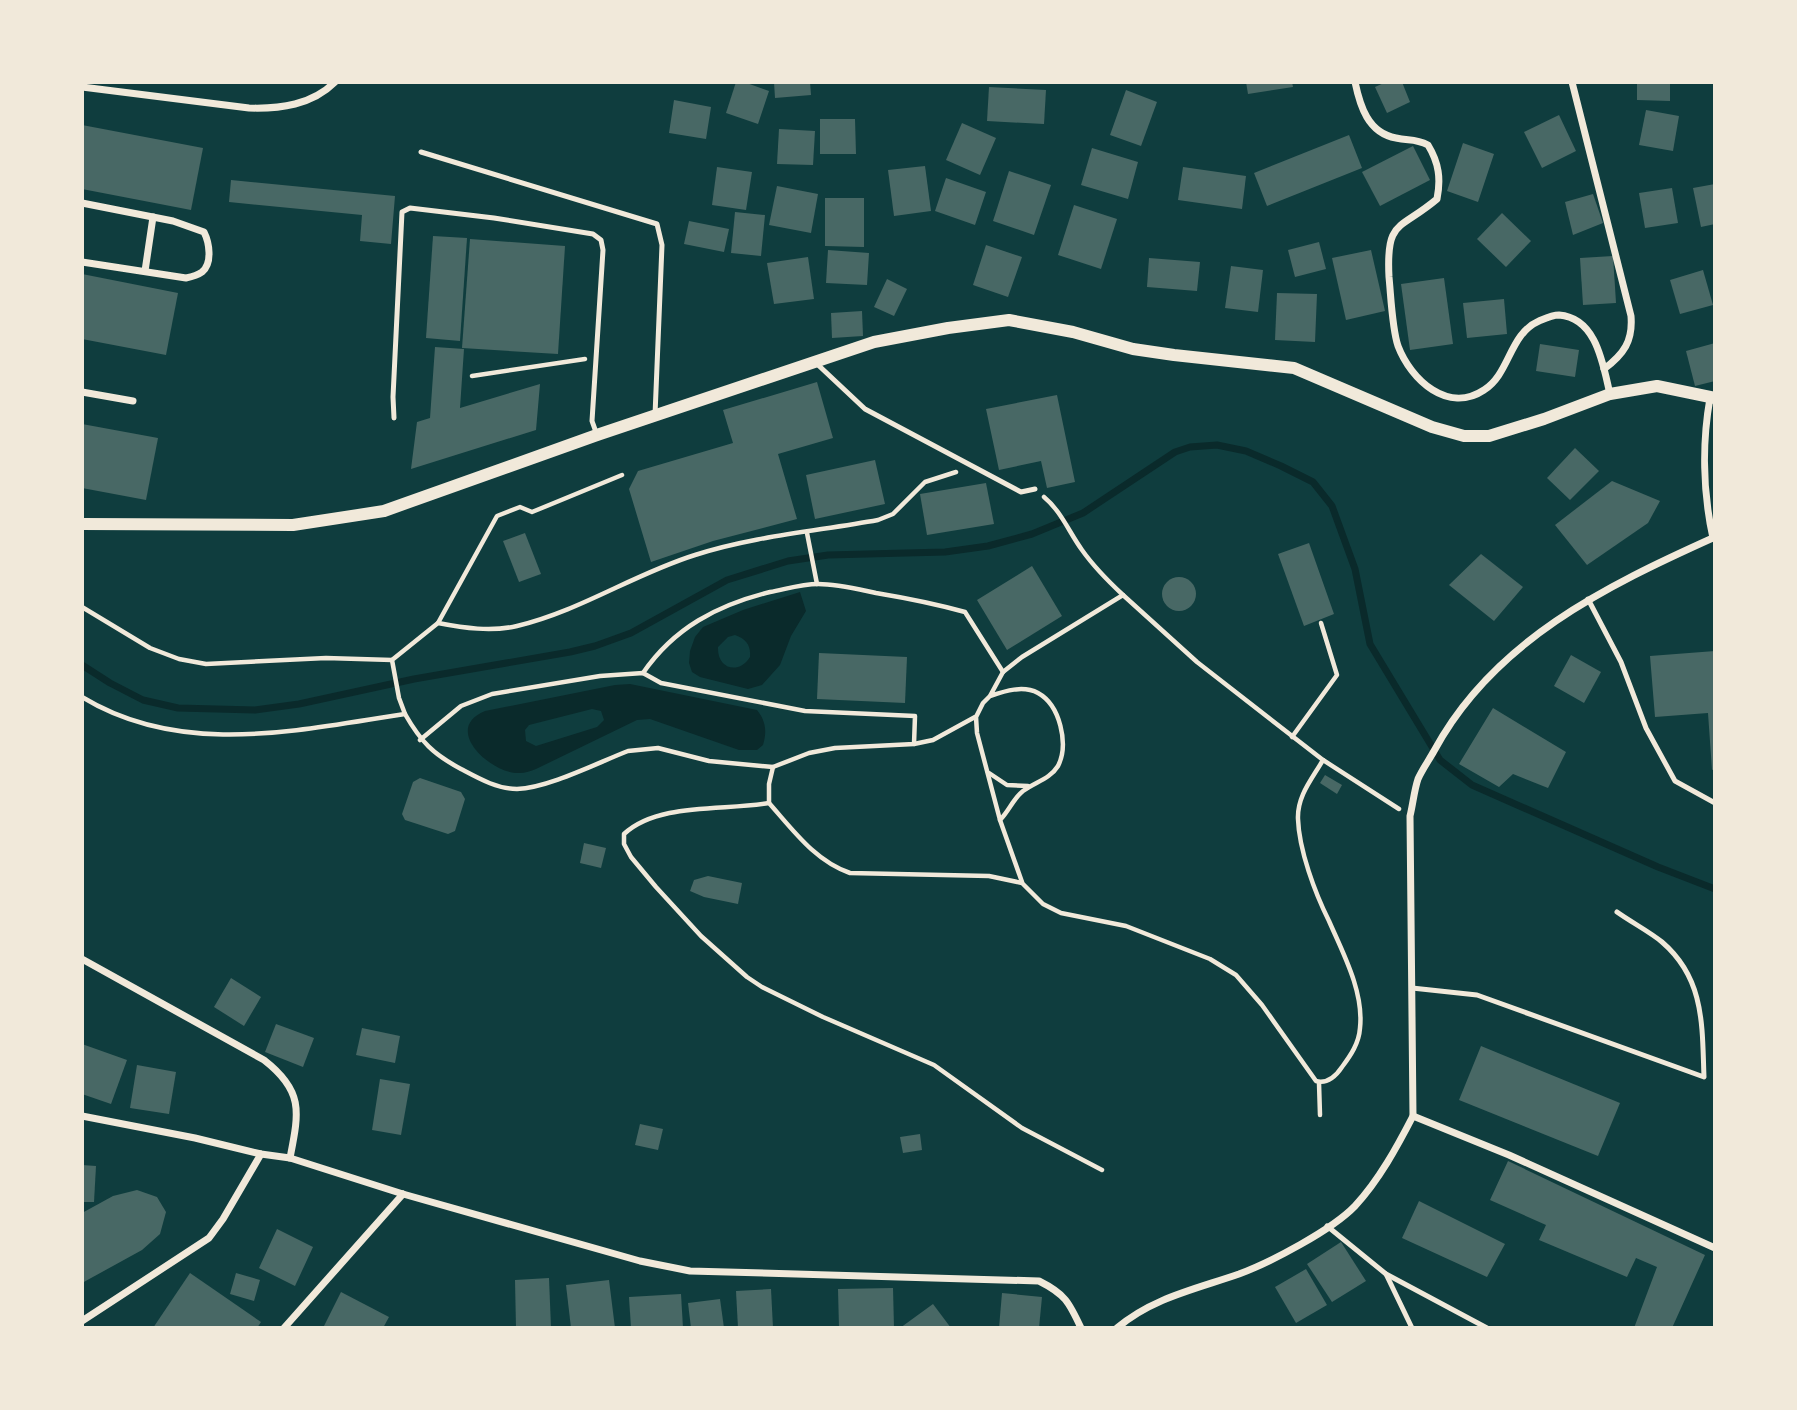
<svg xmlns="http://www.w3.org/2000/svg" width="1797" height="1410" font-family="'Open Sans',sans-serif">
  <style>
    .water { fill: #0a2a2b; fill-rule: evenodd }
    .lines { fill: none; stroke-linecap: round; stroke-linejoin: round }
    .stream { stroke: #0a2a2b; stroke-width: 7 }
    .building { fill: #486865 }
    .path { stroke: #f1e9da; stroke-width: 4.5 }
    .service { stroke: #f1e9da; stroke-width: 5 }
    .minor { stroke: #f1e9da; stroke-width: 7 }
    .tertiary { stroke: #f1e9da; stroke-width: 12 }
  </style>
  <rect width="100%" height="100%" fill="#0f3d3e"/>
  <g class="water">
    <path d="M800,592l6,19 -15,25 -11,29 -18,20 -14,4 -48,-12 -8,-5 -3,-9 1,-12 5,-14 8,-10 40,-17zM735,635c11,4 16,10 15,22 -11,18 -33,12 -32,-10l10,-10z"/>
    <path d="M630,684l127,26c9,11 10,22 6,35l-6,5h-18l-89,-31 -13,1 -101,49c-5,2 -11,4 -16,4 -28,2 -79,-44 -35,-62l130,-26zM592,709l9,2 3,9 -7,7 -61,19 -10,-5 -1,-11 4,-5z"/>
  </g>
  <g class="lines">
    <path class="stream" d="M82,665l28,18 33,17 35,8 77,2 44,-6 115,-25 156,-27 25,-6 36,-13 96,-53 61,-19 40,-6 117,-3 43,-6 44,-12 51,-21 92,-61 15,-5 27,-2 29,6 35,15 32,16 19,24 23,63 15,75 70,116 32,25 186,82 57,22"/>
  </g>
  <g class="building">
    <path d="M736,82h8l25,9 -11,33 -32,-11z"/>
    <path d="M774,82h36l1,13 -36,3z"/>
    <path d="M1246,82h46l1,5 -45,7z"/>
    <path d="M1386,82h16l8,20 -23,11 -12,-26z"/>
    <path d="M1637,82h33v19l-33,-1z"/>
    <path d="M989,87l57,3 -2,34 -57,-3z"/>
    <path d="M1126,90l31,12 -16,44 -31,-11z"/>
    <path d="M674,100l37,7 -5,32 -37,-6z"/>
    <path d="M1646,110l33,6 -6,35 -34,-6z"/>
    <path d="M1559,115l17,36 -34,17 -18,-36z"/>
    <path d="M820,119h35l1,35h-36z"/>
    <path d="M962,123l34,15 -16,37 -34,-15z"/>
    <path d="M82,125l121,23 -12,62 -109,-21z"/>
    <path d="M779,129l36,2 -2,34 -36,-1z"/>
    <path d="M1349,135l13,33 -95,38 -13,-33z"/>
    <path d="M1463,143l31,11 -16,48 -31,-11z"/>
    <path d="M1413,146l17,34 -50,26 -18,-34z"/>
    <path d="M1092,148l46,14 -10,37 -47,-14z"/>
    <path d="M925,166l6,45 -37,5 -6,-46z"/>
    <path d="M717,167l35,5 -6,38 -34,-5z"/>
    <path d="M1183,167l63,9 -4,33 -64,-9z"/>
    <path d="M1009,171l42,14 -17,50 -41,-14z"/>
    <path d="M946,178l40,14 -11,33 -40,-14z"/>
    <path d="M231,180l164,16 -4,48 -31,-3 2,-26 -133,-13z"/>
    <path d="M1715,184v40l-14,3 -8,-39z"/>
    <path d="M777,186l41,8 -7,39 -42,-8z"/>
    <path d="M1672,188l6,35 -33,5 -6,-35z"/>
    <path d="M1593,194l10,29 -30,12 -8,-33z"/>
    <path d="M825,198h39v49l-39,-1z"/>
    <path d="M1074,205l43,14 -16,50 -43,-14z"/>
    <path d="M735,212l30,3 -4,41 -30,-3z"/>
    <path d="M1502,213l29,28 -25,26 -29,-28z"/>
    <path d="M689,221l40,8 -5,23 -40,-8z"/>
    <path d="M433,236l34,2 -7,103 -34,-3z"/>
    <path d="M470,239l95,7 -7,108 -96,-6z"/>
    <path d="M1319,242l7,27 -31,8 -7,-27z"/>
    <path d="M986,245l36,12 -14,40 -35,-12z"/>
    <path d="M828,250l41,3 -2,32 -41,-2z"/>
    <path d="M1371,250l14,61 -39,9 -14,-62z"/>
    <path d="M1613,256l3,47 -33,2 -3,-47z"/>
    <path d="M808,257l6,42 -40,5 -7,-41z"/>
    <path d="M1149,258l51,4 -3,29 -50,-4z"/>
    <path d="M1231,266l32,4 -5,42 -33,-4z"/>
    <path d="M1703,270l10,35 -33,9 -10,-34z"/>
    <path d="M82,274l96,19 -12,62 -84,-16z"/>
    <path d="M1444,278l9,66 -43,6 -9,-66z"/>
    <path d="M887,279l20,10 -13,27 -20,-9z"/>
    <path d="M1277,293l40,1 -2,48 -40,-2z"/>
    <path d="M1504,299l3,35 -40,4 -4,-35z"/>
    <path d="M862,311l1,25 -31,2 -1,-25z"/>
    <path d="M1715,343v38l-20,5 -9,-35z"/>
    <path d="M1540,344l39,6 -4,27 -39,-6z"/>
    <path d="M435,347l29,2 -4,59 80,-24 -4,46 -125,39 6,-47 13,-4z"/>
    <path d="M817,382l16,56 -55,16 19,65 -84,22 -62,21 -22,-73 9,-18 95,-28 -10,-33z"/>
    <path d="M1057,395l18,87 -28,6 -6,-27 -42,9 -13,-61z"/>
    <path d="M82,424l76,14 -12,62 -64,-12z"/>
    <path d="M1575,448l24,23 -29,29 -23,-22z"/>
    <path d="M875,460l10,44 -70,15 -9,-44z"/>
    <path d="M1612,481l48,20 -12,22 -61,42 -32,-40z"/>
    <path d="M986,483l8,41 -67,11 -7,-41z"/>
    <path d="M525,533l16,41 -22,8 -16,-41z"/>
    <path d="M1309,543l25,71 -30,12 -26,-72z"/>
    <path d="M1481,554l42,33 -29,34 -45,-36z"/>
    <path d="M1032,566l30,50 -55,34 -30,-50z"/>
    <circle cx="1179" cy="594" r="17"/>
    <path d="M1715,651v118l-3,1 -4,-57 -53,4 -5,-61z"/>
    <path d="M819,653l88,4 -2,46 -88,-4z"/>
    <path d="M1571,655l30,17 -17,31 -30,-17z"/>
    <path d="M1493,708l73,44 -18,36 -35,-14 -14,13 -40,-23z"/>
    <path d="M1325,775l17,10 -5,9 -17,-11z"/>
    <path d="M420,778l41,14 4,7 -10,32 -7,3 -43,-14 -3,-6 11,-32z"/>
    <path d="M584,843l22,5 -5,20 -21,-5z"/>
    <path d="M708,876l34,7 -4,21 -34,-7 -14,-6 4,-11z"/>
    <path d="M231,978l30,19 -17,29 -30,-19z"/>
    <path d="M276,1024l38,14 -11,29 -38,-15z"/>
    <path d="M362,1028l38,8 -5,27 -39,-8z"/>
    <path d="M82,1044l45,16 -16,44 -29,-10z"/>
    <path d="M1481,1046l139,57 -22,53 -139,-56z"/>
    <path d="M137,1065l39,7 -7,42 -39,-6z"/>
    <path d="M380,1079l30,5 -9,51 -29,-5z"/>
    <path d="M640,1124l23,5 -5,21 -23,-5z"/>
    <path d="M920,1134l2,16 -19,3 -3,-16z"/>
    <path d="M1508,1161l197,94 -33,73h-38l23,-61 -21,-9 -9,19 -88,-37 7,-15 -56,-25z"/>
    <path d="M82,1165l14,1 -2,36h-12z"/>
    <path d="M137,1190l20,7 9,15 -6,22 -18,16 -60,33v-70l31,-17z"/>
    <path d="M1419,1201l86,43 -18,33 -85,-39z"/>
    <path d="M277,1229l36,18 -18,39 -36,-18z"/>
    <path d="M1341,1242l25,39 -34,21 -25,-38z"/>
    <path d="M1306,1269l21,36 -31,18 -21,-36z"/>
    <path d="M190,1273l71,49 -4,6h-104z"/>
    <path d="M236,1273l24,7 -6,21 -24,-7z"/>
    <path d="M549,1278l2,50h-35l-1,-48z"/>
    <path d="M609,1280l6,48h-44l-5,-43z"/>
    <path d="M893,1288l1,40h-55l-1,-39z"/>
    <path d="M771,1289l2,39h-35l-2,-37z"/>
    <path d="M341,1292l48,25 -6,11h-60z"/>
    <path d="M1002,1293l40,4 -3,31h-40z"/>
    <path d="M681,1294l2,34h-52l-2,-31z"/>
    <path d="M720,1299l4,29h-33l-3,-25z"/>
    <path d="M933,1304l18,24h-51z"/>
  </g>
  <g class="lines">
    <g class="path">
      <path d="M472,376l113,-17"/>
      <path d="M1044,497c17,14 25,35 38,53 12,17 26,31 41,45"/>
      <path d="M807,533l10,51"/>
      <path d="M82,607l68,41 29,11 27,5 120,-6 66,2"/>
      <path d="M438,623l59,-107 23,-9 12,5 90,-37"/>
      <path d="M643,673c31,-45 74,-68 127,-81 16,-3 32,-8 48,-8 19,0 39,5 58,9 30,5 60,11 89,19l38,60"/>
      <path d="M990,696c15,-5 33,-11 48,-3 22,12 31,51 20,73 -8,13 -23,16 -35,25 -10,8 -14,20 -23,29l-23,-87 -1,-16 7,-14 7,-7 13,-24 19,-15 101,-62 74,67 126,98c-11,19 -26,36 -25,59 1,31 17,74 31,102 14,32 35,71 31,107 -1,15 -9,27 -18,39 -6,9 -15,17 -26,14l-54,-76 -26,-30 -26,-16 -84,-33 -65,-13 -18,-9 -21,-21 -33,-7 -139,-3c-35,-12 -57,-43 -81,-70 -44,8 -111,-1 -145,31v10l7,13 25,30 45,49 46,41 15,10 61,30 111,48 88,63 80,42"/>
      <path d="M82,697c100,61 216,33 323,17 16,28 28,40 56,55 17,9 36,20 56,20 31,-1 80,-26 111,-38l30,-3 51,13 64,6 36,-14 26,-5 79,-4 19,-4 42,-23"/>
      <path d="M405,714l-6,-16 -7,-38 46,-37c26,5 53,9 79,3 63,-15 117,-52 178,-71 59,-19 123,-24 183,-35l15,-6 32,-32 31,-10"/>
      <path d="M1292,737l45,-62 -16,-52"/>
      <path d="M420,740l41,-34 31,-12 108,-18 43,-3 18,10 144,28 110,5 -1,28"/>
      <path d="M1323,760l76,49"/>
      <path d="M989,773l18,12 21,1"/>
      <path d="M769,803v-19l4,-17"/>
      <path d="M1000,820l22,62"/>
      <path d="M1319,1083l1,32"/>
    </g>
    <g class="service">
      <path d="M421,152l236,72 5,21 -7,170"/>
      <path d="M816,363l49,46 156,83 14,-3"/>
      <path d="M394,418l-1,-21 9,-185 8,-4 84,10 99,16 8,6 2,10 -11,171 5,14"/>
      <path d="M1588,599l33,63 25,66 29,53 40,22"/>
      <path d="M1412,988l65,7 227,82c-2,-51 1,-98 -42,-135 -12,-10 -31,-20 -45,-30"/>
      <path d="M1327,1226l59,48 101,54"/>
      <path d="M1386,1274l26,54"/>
    </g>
    <g class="minor">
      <path d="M1355,82c5,24 13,51 41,56 13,3 19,0 32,7 11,18 13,34 9,54 -38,32 -51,20 -48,78 2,20 3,51 9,69 13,34 50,68 86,44 26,-16 25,-56 55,-69 7,-3 13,-6 20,-6 38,3 44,50 51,79"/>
      <path d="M1572,82l59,234c2,25 -7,38 -27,53"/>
      <path d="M82,87l167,21c31,1 63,-3 86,-26"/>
      <path d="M82,203l91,18 31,11c5,10 9,31 -2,40 -4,3 -11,5 -16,6l-104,-16"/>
      <path d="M145,271l8,-54"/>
      <path d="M82,392l51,9"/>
      <path d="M1710,398c-8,45 -7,95 3,140"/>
      <path d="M82,959l182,101c40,31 35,52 26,98"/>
      <path d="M82,1116l113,22 66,16 29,4 113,36 237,67 50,10 349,10c26,13 30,21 42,47"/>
      <path d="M1413,1116l96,39 206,93"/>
      <path d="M82,1321l127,-83 14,-19 38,-65"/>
      <path d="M284,1328l119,-134"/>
      <path d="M1117,1328c35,-30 79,-39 122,-54 32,-12 93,-44 116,-68 24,-26 42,-59 58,-90l-3,-300c3,-12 4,-25 8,-37 4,-9 11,-19 16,-28 59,-110 172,-165 281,-214"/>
    </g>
    <path class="tertiary" d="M82,524l211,1 91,-14 213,-76 277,-93 74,-14 61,-8 64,12 60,17 41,6 120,13 138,59 32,9h25l55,-17 66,-25 47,-8 58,12"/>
  </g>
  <rect width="1797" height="1410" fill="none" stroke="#f1e9da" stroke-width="168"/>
</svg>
